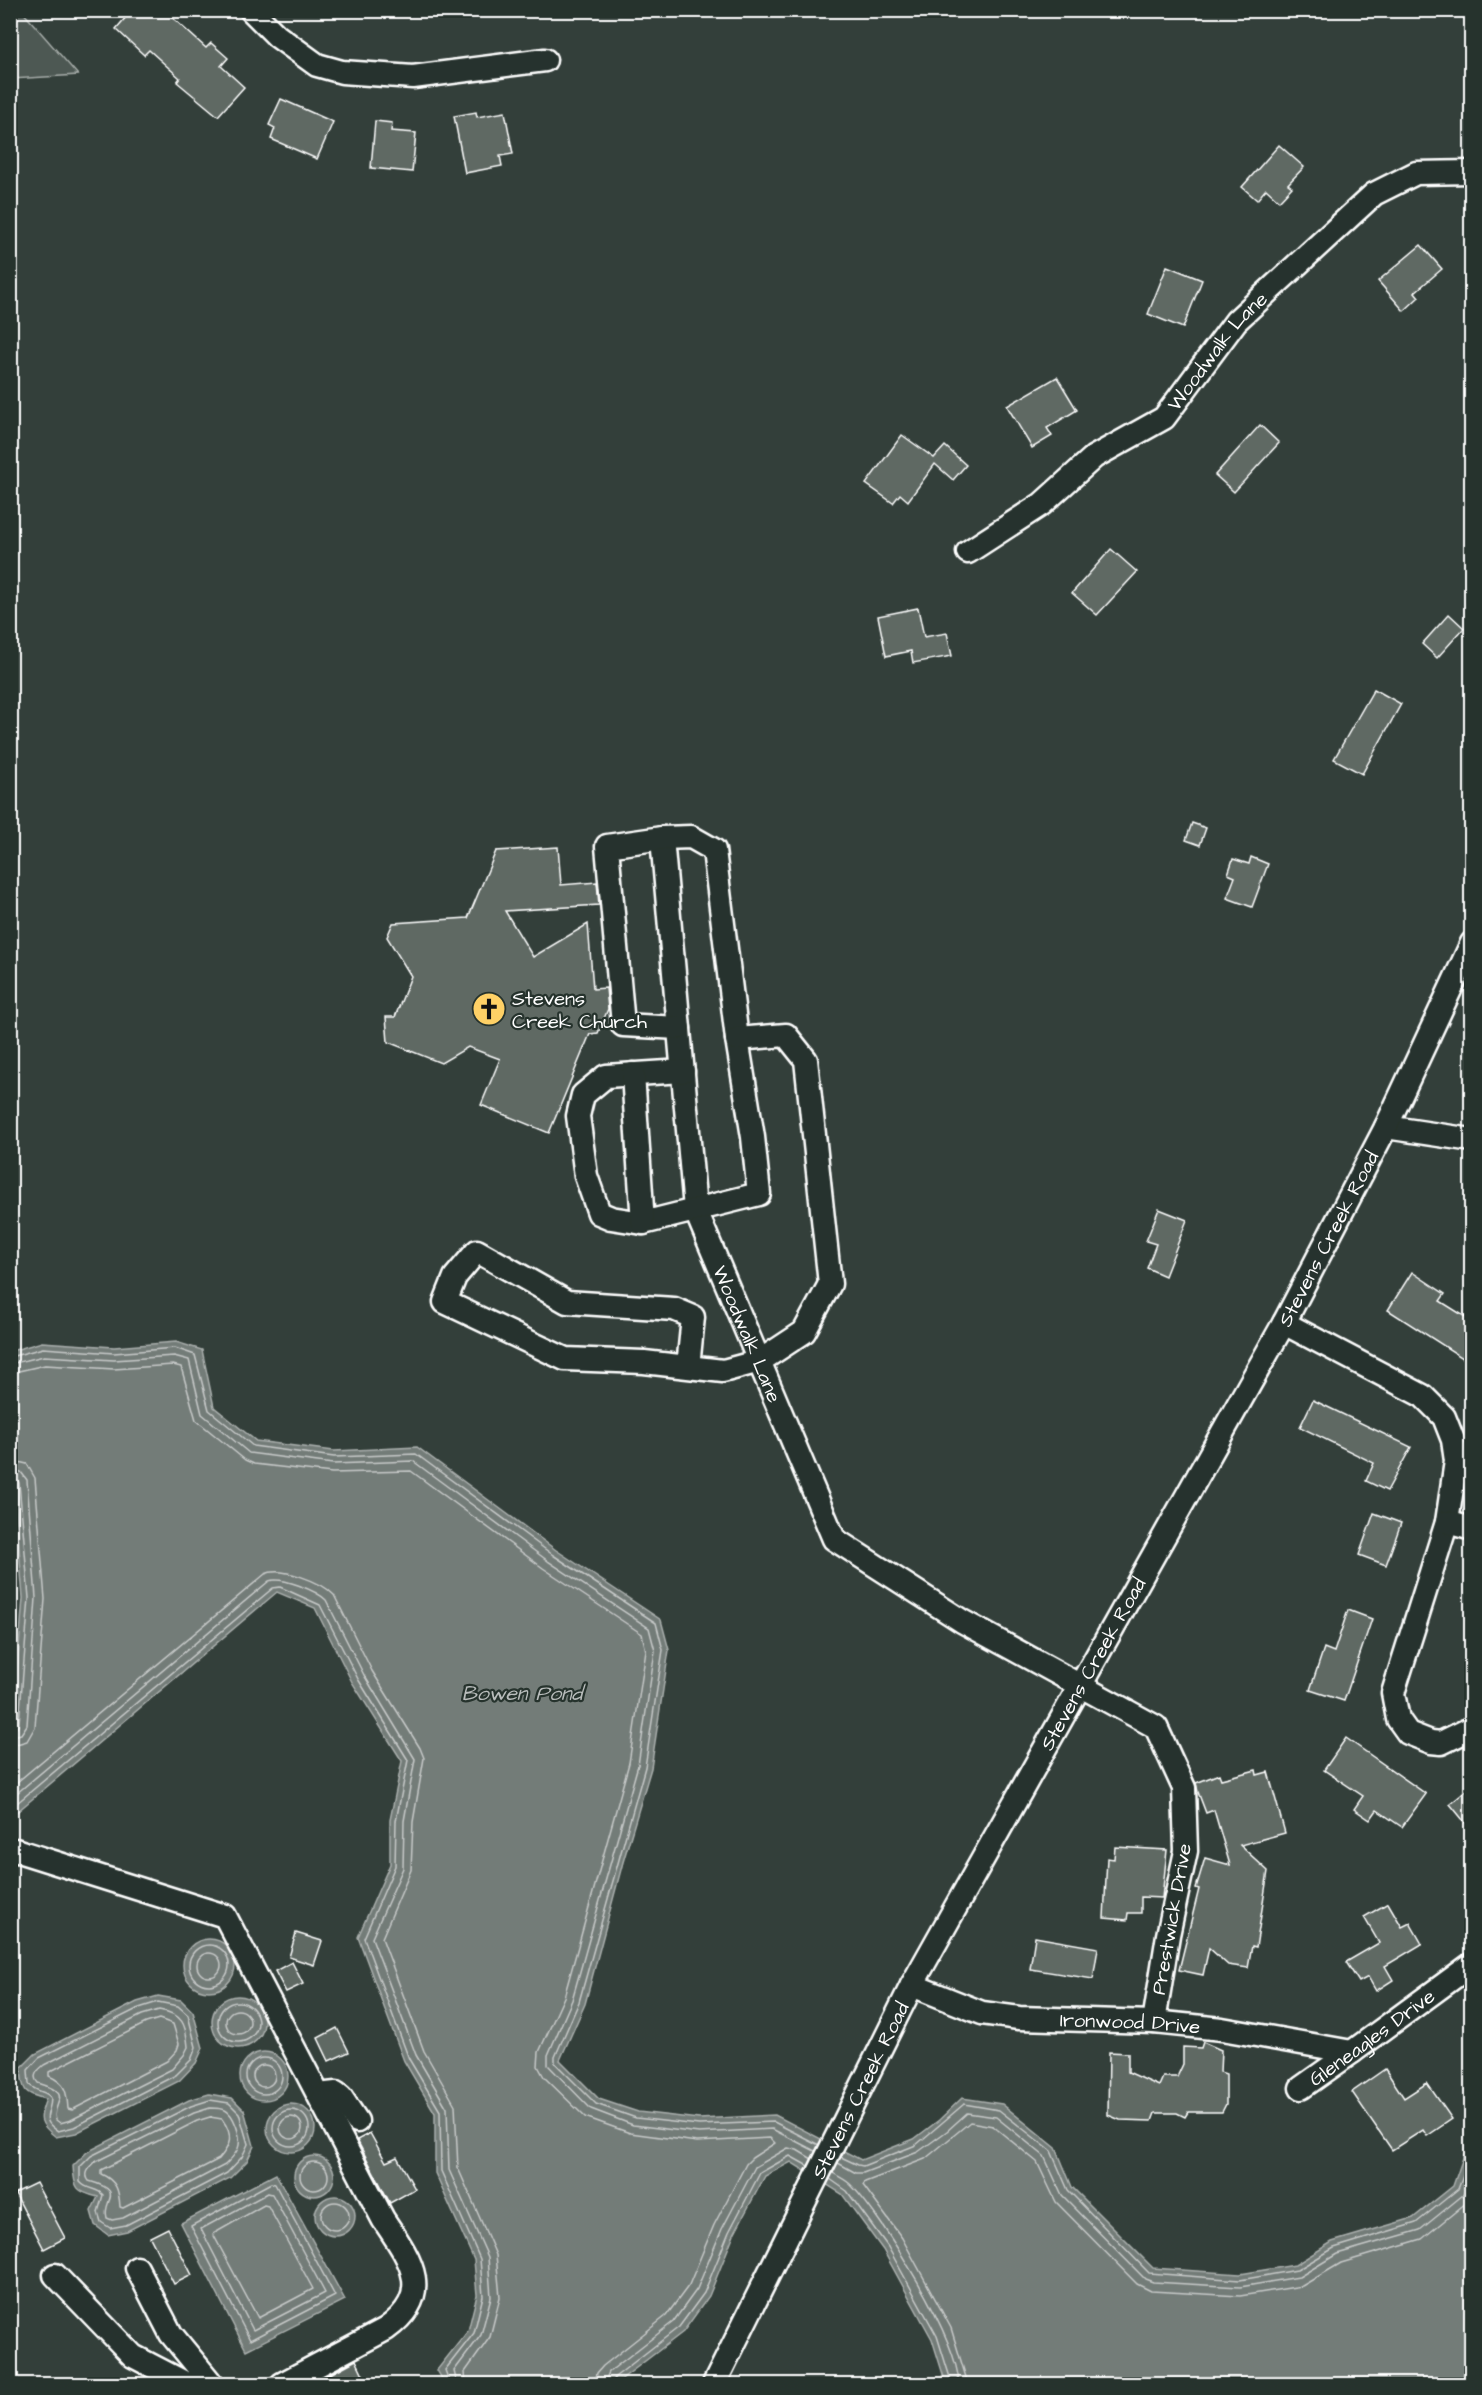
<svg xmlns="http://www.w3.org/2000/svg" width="1482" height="2395" font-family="'Architects Daughter',sans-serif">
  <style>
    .green { fill: #4d5853; stroke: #a6aca9; stroke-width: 1.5 }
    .water { fill: #737b78; stroke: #abb0ae; stroke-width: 1.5 }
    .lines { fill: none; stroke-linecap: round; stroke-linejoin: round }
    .shore { stroke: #c7cac9; stroke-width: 1.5 }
    .building { fill: #5f6964; stroke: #fff; stroke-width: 1.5 }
    .minor-casing { stroke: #fff; stroke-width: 27 }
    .minor { stroke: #26332d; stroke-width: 22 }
    .labels { text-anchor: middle; stroke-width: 4.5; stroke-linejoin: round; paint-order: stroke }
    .street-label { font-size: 20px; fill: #fff; stroke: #26332d }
    .poi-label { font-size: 20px; fill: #fff; stroke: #26332d; text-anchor: start }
    .water-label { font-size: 21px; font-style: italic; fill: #b9bdbc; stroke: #26332d }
  </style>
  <rect width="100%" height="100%" fill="#333f3a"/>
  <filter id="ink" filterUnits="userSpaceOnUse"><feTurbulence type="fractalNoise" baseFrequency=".0167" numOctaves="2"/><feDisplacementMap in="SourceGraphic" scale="12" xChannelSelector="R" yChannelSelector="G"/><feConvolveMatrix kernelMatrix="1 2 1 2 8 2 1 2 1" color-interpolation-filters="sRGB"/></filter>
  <g filter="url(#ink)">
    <path class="green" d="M11,10l11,1 56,64 -67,4z"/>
    <g class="water">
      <path d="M42,1342l72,5 62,-5 26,8 12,57 42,34 78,10 83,-4 139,103 105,70 8,30 -18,118 -28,94 -38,142 -25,56 39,39 39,13 61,7 76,-4 86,45 53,-21 25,-19 23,-22 40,6 54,44 16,39 81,81 87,6 55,-9 37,-23 81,-24 40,-32 18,-51v249h-525l-14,-45 -49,-89 -41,-56 -51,-32 -26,14 -31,58 -25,62 -26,36 -68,52h-170l-8,-14 31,-39 9,-36 -3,-35 -39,-87v-60l-31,-52 -46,-124 32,-73v-44l12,-59 -50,-79 -37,-74 -38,-16 -266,225 -1,-60 13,-159 -12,-151v-96z"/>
      <circle cx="209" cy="1965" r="26"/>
      <path d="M158,1996l23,4 12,12 10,36 -7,15 -17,18 -103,52 -20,4c-17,-13 -18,-18 -10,-38 -22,-5 -24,-8 -25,-31l14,-14 102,-52z"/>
      <circle cx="238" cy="2022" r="26"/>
      <circle cx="264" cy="2076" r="24"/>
      <path d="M209,2094l23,4 12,12 10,36 -7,15 -17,17 -103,53 -19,4 -13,-10 -4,-14 7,-14c-22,-5 -24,-9 -25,-31l14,-14 102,-52z"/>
      <circle cx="291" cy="2128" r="24"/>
      <circle cx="314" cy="2176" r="20"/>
      <path d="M276,2174l69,126 -99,50 -65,-127z"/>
      <circle cx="335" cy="2216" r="20"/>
    </g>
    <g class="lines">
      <g class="shore">
        <path d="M10,1357l33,-9 71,5 61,-5 20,7 14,55 44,36 81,11 82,-3 137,101 103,68 7,27 -18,117 -66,235 -24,55v6l41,41 40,14 63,7 75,-3 45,23"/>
        <path d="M10,1364l34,-8 70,4 60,-4 15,4 13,54 47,39 84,11 80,-3 135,100 101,67 6,23 -17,114 -66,235 -24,55v10l43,44 42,16 66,8 73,-4 43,22"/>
        <path d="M10,1373l35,-8 69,4 59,-4 8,2 15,53 49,40 9,4 78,9 79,-2 132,97 99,66 4,17 -17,112 -65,234 -25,55 -1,14 6,11 41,40 45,16 67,9 73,-4 5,5 -23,15 -6,6 -32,61 -25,60 -23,31 -63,50 -6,7 -2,11"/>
        <path d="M10,1460l17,4 8,14 10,121 -10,128 -8,14 -17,5"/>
        <path d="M10,1469l11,3 6,8 9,118 -9,127 -6,9 -11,3"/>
        <path d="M10,1476l7,2 2,5 10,115 -10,125 -2,5 -7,1"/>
        <path d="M10,1788l255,-214c16,-8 57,8 69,21l38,76 48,77 4,10 -11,64 -2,48 -29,68 42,113 31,54 3,63 38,87 4,42 -10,40 -25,35 1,12"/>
        <path d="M10,1799l259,-218c12,-5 48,10 57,19l38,75 51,84 -11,62 -1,47 -31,70 44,117 31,53 2,62 39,87 3,40 -10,38 -27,36 3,13"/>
        <path d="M10,1809l263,-221 7,-1 40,18 38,74 50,81 -12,61 -1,45 -31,72 45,121 31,52 1,60 39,88 3,37 -9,37 -29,37 5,14"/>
        <circle cx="209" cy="1965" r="20"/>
        <circle cx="209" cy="1965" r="12"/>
        <path d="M158,2002l20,4 10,9 8,32 -5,13 -15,15 -102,52 -16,4c-19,-12 -7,-17 -7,-33 -5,-8 -15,-5 -22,-14l-1,-14 11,-12 100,-50z"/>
        <circle cx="238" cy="2022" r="20"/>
        <circle cx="238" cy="2022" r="12"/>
        <path d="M159,2010c24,4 27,14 29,37l-4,8 -12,14 -101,51 -11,3 -4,-3c-6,-18 21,-25 -18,-37 -7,-7 0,-13 6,-18l98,-50z"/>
        <path d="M159,2019l14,5 6,20 -2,6 -10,11 -95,49 -4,-1c-1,-16 -2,-26 -19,-33v-4l97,-49z"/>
        <circle cx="264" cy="2076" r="18"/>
        <circle cx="264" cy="2076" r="11"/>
        <path d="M210,2100l19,3 10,10 9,31 -6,13 -15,16 -101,52 -16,3 -9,-6 -3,-10 5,-17c-6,-8 -15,-4 -23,-13v-15l11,-11 100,-50z"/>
        <path d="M210,2108c4,0 11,0 15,2 9,4 16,26 14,35 -1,8 -9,15 -14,20l-102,53 -11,2 -5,-2c-6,-18 21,-26 -18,-37 -6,-8 1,-13 6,-19l99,-49z"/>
        <circle cx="291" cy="2128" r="18"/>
        <path d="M210,2117l12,2c12,17 9,26 -3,40l-96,49 -3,-1c-1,-16 -3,-26 -19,-33v-4l96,-49z"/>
        <circle cx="291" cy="2128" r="11"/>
        <path d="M841,2157l17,8 5,1 53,-21 48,-41 35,6 52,41 17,39 81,83 91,7 57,-10 37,-22 82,-25 42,-34 14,-36"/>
        <circle cx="314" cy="2176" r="14"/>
        <path d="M838,2163l18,10h7l55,-21 29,-21 20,-18 29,4 48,39 18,39 83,84 8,3 87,5 59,-10 38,-23 83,-24 43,-35 9,-20"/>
        <path d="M833,2173c6,4 14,7 19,13 33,35 105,152 107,198"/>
        <path d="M830,2179l17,12 41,56 49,89 15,48"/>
        <path d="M271,2183l4,1 60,112 -85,44 -59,-114z"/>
        <path d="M268,2193l4,1 53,99 -72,37 -52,-101z"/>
        <circle cx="335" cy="2216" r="14"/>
        <path d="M264,2205l4,1 45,83 -55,29 -45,-84z"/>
        <path d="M604,2384l5,-12 64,-50 24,-33 25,-60 33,-62 33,-19 9,2 15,9"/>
        <path d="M612,2384l3,-7 64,-50 25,-34 25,-61 31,-59 30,-17 18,10"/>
        <path d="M968,2384l-17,-56 -49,-90 -39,-53 2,-3 60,-23 45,-37 23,4 44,36 19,40 81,82 14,7 89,5 62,-10 39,-23 81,-24 50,-41"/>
      </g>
    </g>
    <g class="building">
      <path d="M132,10h32l42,38 5,-5 17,15 -7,8 23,21 -26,29 -41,-34 3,-4 -31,-28 -5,5 -28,-26z"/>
      <path d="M281,99l52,23 -16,37 -46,-20 4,-11 -6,-3z"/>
      <path d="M476,112l1,5 28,-5 8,42 -13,2 2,10 -37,7 -11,-57z"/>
      <path d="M375,121l17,2 -1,8 25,2 -4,39 -41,-4z"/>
      <path d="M1279,145l25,22 -16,17 4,3 -13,14 -13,-12 -9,11 -15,-13z"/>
      <path d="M1421,245l21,24 -27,23 4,5 -15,14 -26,-30z"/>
      <path d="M1167,266l35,14 -19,48 -35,-14z"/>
      <path d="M1057,377l20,33 -30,18 5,8 -20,12 -25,-42z"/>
      <path d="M1260,425l19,18 -45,49 -19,-17z"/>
      <path d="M902,435l32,23 11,-12 21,19 -13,15 -18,-16 -27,37 -8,-7 -7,9 -27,-19z"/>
      <path d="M1111,549l26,23 -40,43 -25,-22z"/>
      <path d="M918,608l6,29 23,-4 5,23 -39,7 -2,-12 -25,5 -8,-40z"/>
      <path d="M1449,614l15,14 -27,30 -15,-14z"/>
      <path d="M1374,689l27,15 -39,70 -28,-15z"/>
      <path d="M1192,823l14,5 -6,17 -14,-5z"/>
      <path d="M558,847l3,38 36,-3 2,23 -94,6 28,46 55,-33 5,65 13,-1 2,21 -10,24 -8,1 -41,99 -68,-28 19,-46 -32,-12 -27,16 -53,-21 -2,-25h9l16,-41 -24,-39 6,-14 75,-5 28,-67z"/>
      <path d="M1251,857l17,7 -16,43 -25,-9 8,-21 -7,-3 5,-15 16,5z"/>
      <path d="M1159,1209l28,11 -22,56 -18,-8 9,-24 -10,-3z"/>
      <path d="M1412,1272l33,22 -5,7 32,20v43l-84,-54z"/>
      <path d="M1313,1400l98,47 -24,44 -21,-10 8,-18 -74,-36z"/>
      <path d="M1374,1513l27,10 -15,42 -27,-10z"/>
      <path d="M1348,1610l24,9 -28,82 -34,-11 14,-42 10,4z"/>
      <path d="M1346,1738l80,56 -24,33 -25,-17 -7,10 -16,-11 9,-13 -39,-26z"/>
      <path d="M1256,1770l1,5 11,-3 17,61 -45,12 28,26 -12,76 -4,-1 -4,22 -20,-3 -19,-17 -6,27 -24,-5 20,-81 -3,-1 9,-30 25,7 -16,-55 -8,3 -8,-21 -2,-9 23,-9 2,5z"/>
      <path d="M1472,1786v45l-22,-27z"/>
      <path d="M1115,1847l52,3 -5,48 -21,-1v16h-13l-1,7 -23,-2 3,-60 7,1z"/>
      <path d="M1388,1903l14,24 8,-4 12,21 -37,22 8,14 -17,11 -8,-14 -9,5 -13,-20 33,-19 -15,-26z"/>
      <path d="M296,1933l26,8 -8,24 -25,-8z"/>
      <path d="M1035,1937l63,11 -5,31 -63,-10z"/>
      <path d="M292,1962l11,22 -17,8 -11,-21z"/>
      <path d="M337,2028l12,24 -20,9 -11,-23z"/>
      <path d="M1203,2042l18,8 -1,22 6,2v30l-4,8h-34l-3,5 -8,-4h-22l-3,8 -32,-1 -12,-5 1,-63 19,1v19l31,14 4,-9h14l6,-13v-17l18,1z"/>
      <path d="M1385,2069l19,29 23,-15 25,36 -25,17 -4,-6 -31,20 -40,-58z"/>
      <path d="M370,2133l16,29 11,-5 18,32 -25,14 -33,-63z"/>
      <path d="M36,2183l29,55 -21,11 -29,-56z"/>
      <path d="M168,2228l24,47 -18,9 -24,-47z"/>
      <path d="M356,2360l12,25h-58z"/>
    </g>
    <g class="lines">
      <g class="minor-casing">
        <g id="minor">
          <path d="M251,10l26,26 40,29 25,7 71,5 132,-17"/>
          <path id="s1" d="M968,552l74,-48 52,-47 70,-39 72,-97 138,-127 42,-21 56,-1"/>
          <path id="s2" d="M662,838l33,371 139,330 128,82 194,106 28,61 2,63 -18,84 -14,87"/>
          <path d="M679,1028l-56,-3 -16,-179 55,-8 29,-1 23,13 23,189 16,98 6,57 -116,29 -32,-5 -12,-5 -13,-37 -8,-60 5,-21 23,-19 77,-5"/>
          <path d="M633,1074l10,149"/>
          <path d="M1386,1127l86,13"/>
          <path d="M1284,1323l139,73 21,21 9,23 3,21 -9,61 -54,171 5,26 10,14 23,9 10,1 31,-15"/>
          <path d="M688,1367l5,-50 -19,-8 -107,-7 -90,-51 -22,26 -10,25 120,57 79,3 79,9 37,-10 44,-29 26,-48 -24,-224 -20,-25 -49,4"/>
          <path d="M1447,1522l25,7"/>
          <path d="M15,1850l210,66 158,303c27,40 53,74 3,110l-104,55"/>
          <path id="s3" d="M912,1985l70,28 37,5 135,4 68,7 130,23"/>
          <path id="s4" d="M1301,2088l51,-36 120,-88"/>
          <path d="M323,2099l4,-5 9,-1 5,4 16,24"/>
          <path d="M137,2268l34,66 41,50"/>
          <path d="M55,2275l78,81 54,28"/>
          <path id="s5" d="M714,2384l198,-399 372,-662 102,-196 86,-184"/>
        </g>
      </g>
      <use href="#minor" class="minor"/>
    </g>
  </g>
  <defs>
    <g id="church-disc" transform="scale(1.725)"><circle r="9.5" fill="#ffd166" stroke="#26332d"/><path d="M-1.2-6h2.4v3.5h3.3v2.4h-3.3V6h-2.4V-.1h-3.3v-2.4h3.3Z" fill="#111"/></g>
  </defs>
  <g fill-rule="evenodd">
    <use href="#church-disc" x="489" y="1009"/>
  </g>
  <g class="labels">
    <g class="street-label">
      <text dy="7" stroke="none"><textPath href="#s1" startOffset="324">Woodwalk Lane</textPath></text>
      <text dy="7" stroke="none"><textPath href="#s5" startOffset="1300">Stevens Creek Road</textPath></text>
      <text dy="7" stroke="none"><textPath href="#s2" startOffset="508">Woodwalk Lane</textPath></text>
      <text dy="7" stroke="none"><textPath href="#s5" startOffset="814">Stevens Creek Road</textPath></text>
      <text transform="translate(1171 1919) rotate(-80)" y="7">Prestwick Drive</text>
      <text dy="7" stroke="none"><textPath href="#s3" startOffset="224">Ironwood Drive</textPath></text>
      <text dy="7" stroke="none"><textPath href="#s4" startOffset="87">Gleneagles Drive</textPath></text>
      <text dy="7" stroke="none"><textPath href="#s5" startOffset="328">Stevens Creek Road</textPath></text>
    </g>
    <g class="poi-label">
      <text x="512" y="1005">Stevens<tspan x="512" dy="23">Creek Church</tspan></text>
    </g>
    <g class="water-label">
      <text x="522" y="1700">Bowen Pond</text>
    </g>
  </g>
  <rect width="1482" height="2395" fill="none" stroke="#26332d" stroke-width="36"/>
  <rect x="18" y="18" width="1446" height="2359" fill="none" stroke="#fff" stroke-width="2" filter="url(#ink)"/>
</svg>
